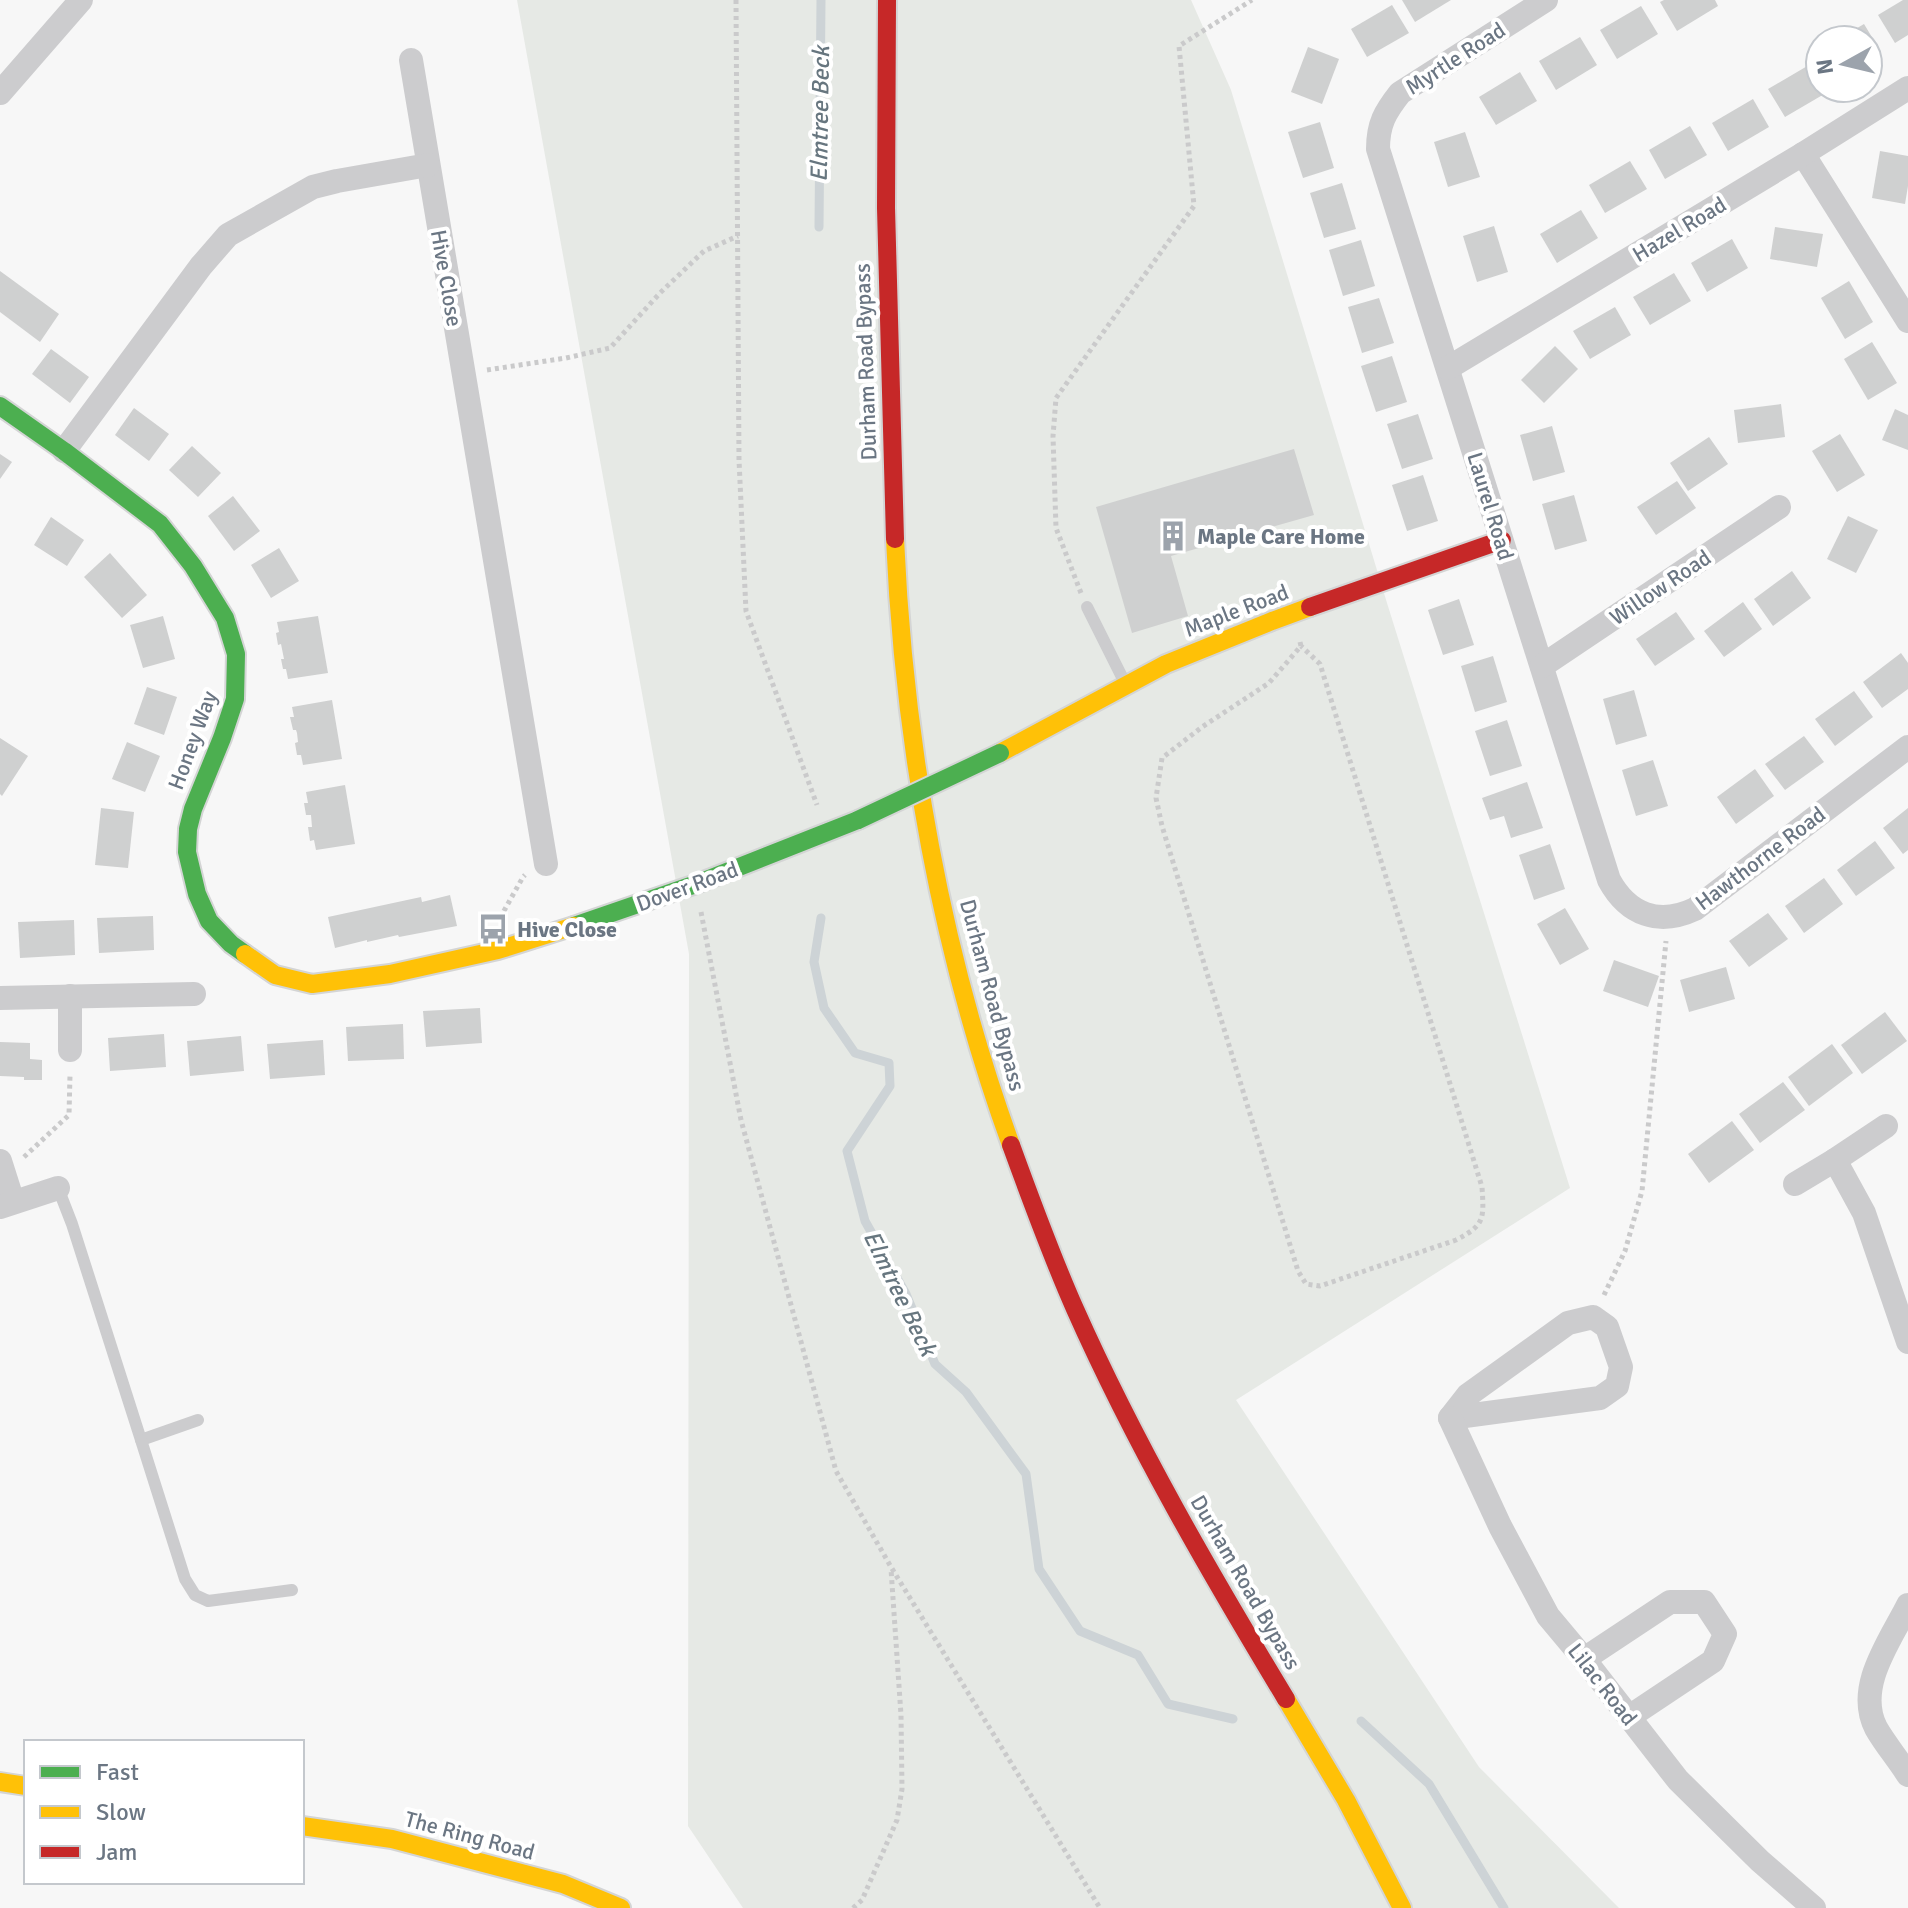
<svg xmlns="http://www.w3.org/2000/svg" width="1908" height="1908" font-family="Signika,sans-serif">
  <style>
    .green { fill: #e6e9e5 }
    .lines { fill: none; stroke-linecap: round; stroke-linejoin: round }
    .stream { stroke: #cdd3d6; stroke-width: 9 }
    .building { fill: #cfd0d0 }
    .fast-casing { stroke: #d4d5d5; stroke-width: 22 }
    .slow-casing { stroke: #d4d5d5; stroke-width: 22 }
    .jam-casing { stroke: #d4d5d5; stroke-width: 22 }
    .path { stroke: #cacacb; stroke-width: 5; stroke-dasharray: 4 4; stroke-linecap: butt }
    .lane { stroke: #ccccce; stroke-width: 12 }
    .street { stroke: #ccccce; stroke-width: 24 }
    .fast { stroke: #4caf50; stroke-width: 18 }
    .slow { stroke: #ffc107; stroke-width: 18 }
    .jam { stroke: #c62828; stroke-width: 18 }
    .fast-bridge-casing { stroke: #d4d5d5; stroke-width: 22; stroke-linecap: butt }
    .fast-bridge { stroke: #4caf50; stroke-width: 18 }
    .labels { text-anchor: middle; stroke-width: 8; stroke-linejoin: round; paint-order: stroke }
    .street-label { font-size: 22px; fill: #6b7683; stroke: #fff }
    .poi-label { font-size: 22px; font-weight: bold; fill: #6b7683; stroke: #fff; text-anchor: start }
    .water-label { font-size: 24px; font-style: italic; fill: #67767f; stroke: #fff }
  </style>
  <rect width="100%" height="100%" fill="#f7f7f7"/>
  <path class="green" d="M517,0h674l40,90 156,513 183,585 -334,212 243,367 140,141h-876l-55,-82 1,-872z"/>
  <g class="lines">
    <g class="stream">
      <path d="M819,227l2,-227"/>
      <path d="M821,918l-7,44 10,46 31,45 34,10 1,23 -43,65 18,70 41,73 29,70 31,28 60,82 13,95 41,62 58,24 30,49 65,15"/>
      <path d="M1361,1721l68,63 75,124"/>
    </g>
  </g>
  <g class="building">
    <path d="M1402,0h49l-36,22z"/>
    <path d="M1664,0h51l3,6 -41,25 -17,-29z"/>
    <path d="M1903,0h5v35l-13,8 -17,-28z"/>
    <path d="M1392,5l17,28 -42,24 -16,-28z"/>
    <path d="M1641,6l17,28 -41,25 -17,-29z"/>
    <path d="M1864,24l17,28 -13,8v-20h-31z"/>
    <path d="M1580,37l17,28 -41,25 -17,-29z"/>
    <path d="M1308,47l31,12 -17,45 -31,-12z"/>
    <path d="M1809,65l11,18v5h3l3,5 -41,24 -17,-28z"/>
    <path d="M1520,72l17,29 -41,24 -17,-28z"/>
    <path d="M1753,99l16,28 -41,24 -16,-28z"/>
    <path d="M1320,122l14,46 -31,10 -15,-46z"/>
    <path d="M1690,126l17,29 -42,24 -16,-29z"/>
    <path d="M1465,132l15,45 -32,10 -14,-45z"/>
    <path d="M1880,151l28,5v30l-3,18 -33,-6z"/>
    <path d="M1630,161l17,28 -42,24 -16,-28z"/>
    <path d="M1342,183l14,46 -32,9 -14,-45z"/>
    <path d="M1581,210l17,28 -41,25 -17,-29z"/>
    <path d="M1494,226l14,46 -31,10 -14,-46z"/>
    <path d="M1775,227l48,7 -6,33 -47,-8z"/>
    <path d="M1732,239l16,29 -41,24 -16,-29z"/>
    <path d="M1361,240l14,46 -32,10 -14,-46z"/>
    <path d="M0,271l59,43 -19,28 -40,-30z"/>
    <path d="M1674,273l17,28 -41,24 -17,-28z"/>
    <path d="M1849,281l24,41 -28,17 -24,-41z"/>
    <path d="M1379,298l15,45 -32,10 -14,-46z"/>
    <path d="M1615,307l16,28 -41,24 -17,-28z"/>
    <path d="M1872,342l25,41 -29,17 -24,-41z"/>
    <path d="M1555,346l23,23 -34,34 -23,-23z"/>
    <path d="M51,349l38,28 -19,26 -38,-29z"/>
    <path d="M1392,356l15,46 -31,10 -15,-46z"/>
    <path d="M1781,404l4,33 -47,6 -4,-33z"/>
    <path d="M134,408l35,26 -20,27 -34,-26z"/>
    <path d="M1895,409l13,6v35l-26,-10z"/>
    <path d="M1418,414l15,45 -31,10 -15,-45z"/>
    <path d="M1552,426l13,46 -32,9 -13,-46z"/>
    <path d="M1840,434l25,41 -28,17 -25,-41z"/>
    <path d="M1709,437l19,27 -40,27 -18,-28z"/>
    <path d="M192,446l29,27 -23,24 -29,-27z"/>
    <path d="M1294,449l20,66 -143,41 17,60 -56,17 -36,-126z"/>
    <path d="M0,454l12,8 -12,17z"/>
    <path d="M1423,475l15,46 -31,10 -15,-46z"/>
    <path d="M1677,481l19,27 -40,27 -19,-28z"/>
    <path d="M1574,495l13,46 -32,9 -13,-46z"/>
    <path d="M233,496l27,35 -26,20 -26,-35z"/>
    <path d="M1848,516l30,14 -22,43 -29,-14z"/>
    <path d="M51,517l33,23 -17,26 -33,-21z"/>
    <path d="M279,548l20,33 -28,17 -20,-33z"/>
    <path d="M110,553l37,42 -25,23 -38,-41z"/>
    <path d="M1792,571l19,27 -38,28 -19,-27z"/>
    <path d="M1459,599l15,46 -31,10 -15,-45z"/>
    <path d="M1743,602l19,27 -38,28 -20,-26z"/>
    <path d="M1676,612l19,27 -40,27 -19,-27z"/>
    <path d="M163,616l12,43 -32,9 -13,-43z"/>
    <path d="M318,616l10,57 -40,6 -2,-10h-3l-2,-10h3l-3,-15 -3,1 -2,-12 3,-1 -2,-10z"/>
    <path d="M1901,653l7,10v26l-26,19 -19,-26z"/>
    <path d="M1493,656l14,46 -32,10 -14,-46z"/>
    <path d="M147,687l30,10 -13,38 -30,-11z"/>
    <path d="M1634,690l13,46 -31,9 -13,-46z"/>
    <path d="M1854,691l19,26 -38,29 -20,-27z"/>
    <path d="M332,700l10,59 -39,6 -2,-10h-4l-2,-12 3,-1 -1,-9 -1,-3h-3l-3,-13h4l-2,-10z"/>
    <path d="M1507,720l15,46 -32,10 -15,-45z"/>
    <path d="M1804,736l20,26 -39,28 -20,-26z"/>
    <path d="M0,738l28,18 -26,40 -2,-2z"/>
    <path d="M127,742l33,14 -15,36 -33,-13z"/>
    <path d="M1653,760l15,46 -32,10 -14,-46z"/>
    <path d="M1755,769l19,27 -38,28 -19,-27z"/>
    <path d="M1527,782l16,46 -32,10 -7,-22 -14,4 -8,-22z"/>
    <path d="M345,785l10,59 -39,6 -2,-10 -4,1 -2,-14h4l-1,-12h-5l-2,-12h4l-2,-11z"/>
    <path d="M101,808l33,4 -6,56 -33,-3z"/>
    <path d="M1908,808v42l-5,4 -20,-26z"/>
    <path d="M1875,841l20,27 -39,28 -19,-26z"/>
    <path d="M1550,844l15,45 -31,11 -15,-45z"/>
    <path d="M1824,878l19,26 -39,29 -19,-27z"/>
    <path d="M450,895l7,31 -58,11 -1,-2 -31,7v-2l-32,8 -7,-31 93,-20 1,5z"/>
    <path d="M1565,908l24,41 -29,16 -23,-41z"/>
    <path d="M1768,913l20,26 -39,28 -20,-26z"/>
    <path d="M153,916l1,34 -55,3 -2,-35z"/>
    <path d="M74,920l1,35 -55,3 -2,-36z"/>
    <path d="M1614,960l45,16 -11,31 -45,-16z"/>
    <path d="M1726,967l9,32 -46,13 -9,-32z"/>
    <path d="M480,1008l2,35 -56,4 -3,-36z"/>
    <path d="M1885,1012l22,29 -45,33 -21,-29z"/>
    <path d="M403,1024l1,35 -56,2 -2,-34z"/>
    <path d="M164,1034l2,33 -56,4 -2,-33z"/>
    <path d="M241,1036l3,35 -54,5 -3,-35z"/>
    <path d="M323,1040l2,35 -55,4 -3,-35z"/>
    <path d="M0,1042l30,1v16l12,1v20h-18v-3l-24,-1z"/>
    <path d="M1832,1044l21,29 -44,33 -21,-29z"/>
    <path d="M1783,1082l22,28 -45,33 -21,-29z"/>
    <path d="M1732,1121l22,29 -45,33 -21,-29z"/>
  </g>
  <g class="lines">
    <g class="fast-casing">
      <g id="fast">
        <path d="M0,406l64,45 96,73 33,42 32,52 11,36 -1,45 -13,39 -29,71 -5,20 -1,23 10,42 12,27 22,23 14,10"/>
        <path d="M574,926l122,-42 162,-64"/>
      </g>
    </g>
    <g class="slow-casing">
      <g id="slow">
        <path d="M895,539c9,205 46,413 116,606"/>
        <path d="M1000,753l166,-89 106,-43 38,-14"/>
        <path d="M245,954l30,21 37,9 78,-10 108,-24 76,-24"/>
        <path d="M1286,1699l60,101 56,108"/>
        <path d="M0,1782l26,4"/>
        <path d="M302,1826l90,13 171,45 58,24"/>
      </g>
    </g>
    <g class="jam-casing">
      <g id="jam">
        <path d="M887,0l-1,208 9,331"/>
        <path d="M1310,607l192,-67"/>
        <path d="M1011,1145c20,55 40,110 64,164 60,135 135,264 211,390"/>
      </g>
    </g>
    <g class="path">
      <path d="M736,0l3,460 7,151 71,194"/>
      <path d="M487,370l79,-12 44,-10 50,-55 44,-42 34,-15"/>
      <path d="M1081,593l-25,-65 -3,-92 3,-38 138,-192 -15,-160 73,-46"/>
      <path d="M1300,642l1,4 -32,37 -67,44 -40,31 -6,40 6,28 136,445 8,13 14,2 136,-46c29,-15 28,-21 26,-53l-162,-523 -19,-18"/>
      <path d="M701,912l40,208 95,351 55,96 209,341"/>
      <path d="M500,918l23,-41 2,-2"/>
      <path d="M24,1157l45,-42 1,-40"/>
      <path d="M1604,1295l21,-44 17,-60 24,-250"/>
      <path d="M853,1908l9,-8 35,-80 5,-31 -1,-74 -10,-146"/>
    </g>
    <g class="lane">
      <path d="M1087,607l38,76"/>
      <path d="M58,1188l14,36 69,216 57,-20"/>
      <path d="M141,1440l44,139 10,16 13,6 84,-11"/>
    </g>
    <g class="street">
      <path d="M1546,0l-146,93c-15,19 -22,31 -22,56l231,731c19,35 50,46 86,29l213,-162"/>
      <path d="M411,60l135,804"/>
      <path d="M0,93l81,-93"/>
      <path d="M1803,154l105,167"/>
      <path d="M1448,368l355,-214 105,-66"/>
      <path d="M64,451l137,-185 27,-31 85,-48 24,-6 91,-16"/>
      <path d="M1542,666l237,-159"/>
      <path d="M0,998l194,-4"/>
      <path d="M70,1050v-54"/>
      <path d="M1835,1160l29,53 44,129"/>
      <path d="M0,1161l13,41"/>
      <path d="M1795,1184l40,-24 51,-34"/>
      <path d="M0,1207l58,-19"/>
      <path d="M1593,1317l14,10 14,40 -4,19 -17,12 -150,20 18,-23 100,-72z"/>
      <path d="M1450,1418l50,108 48,90 36,43 94,121 82,81 54,47"/>
      <path d="M1908,1605c-18,36 -53,82 -32,123 9,16 22,31 32,47"/>
      <path d="M1584,1659l86,-57h34l21,32 -12,27 -84,56"/>
    </g>
    <use href="#fast" class="fast"/>
    <use href="#slow" class="slow"/>
    <use href="#jam" class="jam"/>
    <g class="fast-bridge-casing">
      <path id="fast-bridge" d="M858,820l142,-67"/>
    </g>
    <use href="#fast-bridge" class="fast-bridge"/>
  </g>
  <defs>
    <g id="building-bare" transform="scale(2.4)"><path d="M-4-6H4V6H1V3H-1V6H-4ZM-2.5-4.3h1.7v1.8h-1.7ZM.8-4.3h1.7v1.8H.8ZM-2.5-1h1.7V.8h-1.7ZM.8-1h1.7V.8H.8Z" fill="#9ca3ac" stroke="#fff" stroke-width="2.5" paint-order="stroke"/></g>
    <g id="bus-bare" transform="scale(2.4)"><path d="M-5-6H5V4H4V6H2V4H-2V6H-4V4H-5ZM-3.5-4V0h7V-4ZM-3.5 1.2v1.5H-2V1.2ZM2 1.2v1.5H3.5V1.2Z" fill="#9ca3ac" stroke="#fff" stroke-width="2.5" paint-order="stroke"/></g>
  </defs>
  <g fill-rule="evenodd">
    <use href="#building-bare" x="1173" y="536"/>
    <use href="#bus-bare" x="493" y="929"/>
  </g>
  <g class="labels">
    <g class="street-label">
      <text transform="translate(1455 58) rotate(-33)" y="8">Myrtle Road</text>
      <text transform="translate(1679 229) rotate(-31)" y="8">Hazel Road</text>
      <text transform="translate(447 278) rotate(80)" y="8">Hive Close</text>
      <text transform="translate(865 362) rotate(-92)" y="8">Durham Road Bypass</text>
      <text transform="translate(1491 506) rotate(73)" y="8">Laurel Road</text>
      <text transform="translate(1660 587) rotate(-34)" y="8">Willow Road</text>
      <text transform="translate(1236 610) rotate(-21)" y="8">Maple Road</text>
      <text transform="translate(192 740) rotate(-70)" y="8">Honey Way</text>
      <text transform="translate(1760 858) rotate(-37)" y="8">Hawthorne Road</text>
      <text transform="translate(687 886) rotate(-20)" y="8">Dover Road</text>
      <text transform="translate(993 995) rotate(75)" y="8">Durham Road Bypass</text>
      <text transform="translate(1246 1582) rotate(60)" y="8">Durham Road Bypass</text>
      <text transform="translate(1603 1684) rotate(52)" y="8">Lilac Road</text>
      <text transform="translate(470 1835) rotate(15)" y="8">The Ring Road</text>
    </g>
    <g class="poi-label">
      <text x="1197" y="544">Maple Care Home</text>
      <text x="517" y="937">Hive Close</text>
    </g>
    <g class="water-label">
      <text transform="translate(820 114) rotate(-89)" y="8">Elmtree Beck</text>
      <text transform="translate(900 1293) rotate(64)" y="8">Elmtree Beck</text>
    </g>
  </g>
  <rect x="24" y="1740" width="280" height="144" fill="#ffffff" stroke="#c4c8cd" stroke-width="2"/>
  <rect x="40" y="1766" width="40" height="12" fill="#4caf50" stroke="#c4c8cd" stroke-width="2"/>
  <text x="96" y="1780" font-size="24" fill="#6b7683">Fast</text>
  <rect x="40" y="1806" width="40" height="12" fill="#ffc107" stroke="#c4c8cd" stroke-width="2"/>
  <text x="96" y="1820" font-size="24" fill="#6b7683">Slow</text>
  <rect x="40" y="1846" width="40" height="12" fill="#c62828" stroke="#c4c8cd" stroke-width="2"/>
  <text x="96" y="1860" font-size="24" fill="#6b7683">Jam</text>
  <g transform="translate(1844 64) rotate(262)"><circle r="38" fill="#ffffff" stroke="#c4c8cd" stroke-width="2"/>
  <path d="M0-6L14 30L0 20L-14 30Z" fill="#9ca3ac"/>
  <text y="-12" font-size="22" font-weight="bold" text-anchor="middle" fill="#6b7683">N</text>
  </g>
</svg>
